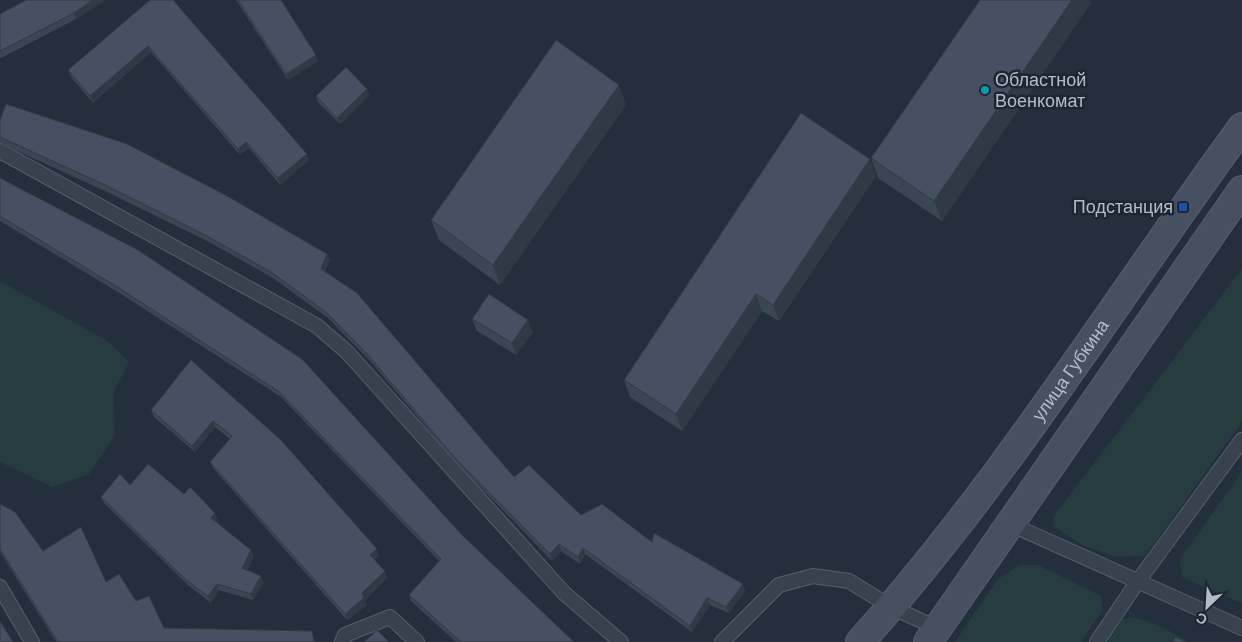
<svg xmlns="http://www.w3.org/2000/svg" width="1242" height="642" font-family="Barlow,sans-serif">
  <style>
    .green { fill: #263c3f }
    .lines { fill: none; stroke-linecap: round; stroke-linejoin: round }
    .lane-casing { stroke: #565f6c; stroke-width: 16 }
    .secondary-casing { stroke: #565f6c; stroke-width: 30 }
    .lane { stroke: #38414e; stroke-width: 14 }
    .secondary { stroke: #465061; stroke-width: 28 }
    .wall { fill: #3b4654 }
    .shaded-wall { fill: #303945 }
    .building { fill: #455162; stroke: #303945 }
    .culture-dot { fill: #0f9aa8; stroke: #1d2633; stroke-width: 2 }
    .transit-dot { fill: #1a4fb4; stroke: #1d2633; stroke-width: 2 }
    .labels { text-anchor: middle; stroke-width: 5; stroke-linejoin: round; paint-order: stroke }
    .poi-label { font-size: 18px; fill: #b4bcc9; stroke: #1d2633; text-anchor: start }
    .street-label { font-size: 18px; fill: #b4bcc9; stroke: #1d2633 }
  </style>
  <rect width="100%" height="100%" fill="#242f3e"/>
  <g class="green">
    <path d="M1242,269v153l-97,134 -30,1 -33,-12 -29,-19 1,-10z"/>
    <path d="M0,281l109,61 20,20 -16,31 2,42 -26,39 -37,13 -52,-25z"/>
    <path d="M1242,472v131h-1l-59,-26 -2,-18z"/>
    <path d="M1019,565h19l63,31 2,13 -22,33h-126l43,-63z"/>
    <path d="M1132,617l24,7 28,15v3h-76l14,-22z"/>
  </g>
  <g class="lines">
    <g class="lane-casing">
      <g id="lane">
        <path d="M0,151l317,175 30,26 217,241 57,49"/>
        <path d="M1010,524l232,104"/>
        <path d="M0,587l32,55"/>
        <path d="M342,642l3,-7 45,-18 27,25"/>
        <path d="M722,642l57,-57 34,-9 36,5 42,26 46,21"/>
        <path d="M1097,642l41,-61 104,-141"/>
      </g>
    </g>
    <g class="secondary-casing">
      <g id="secondary">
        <path id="s1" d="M860,642c143,-159 256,-343 382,-515"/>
        <path d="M928,642l314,-452"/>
      </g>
    </g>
    <use href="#lane" class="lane"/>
    <use href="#secondary" class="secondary"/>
  </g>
  <g class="wall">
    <path d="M26,0h79l-29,19 -73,38 -3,1v-44z"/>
    <path d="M150,0l159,160 -29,25 -31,-37 -9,7 -89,-103 -58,51 -22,-26 -3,-7z"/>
    <path d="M236,0h45l37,61 -30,19z"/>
    <path d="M980,0h110l1,3 -149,218 -64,-43 -7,-20z"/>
    <path d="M619,85l7,20 -126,180 -61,-45 -8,-20z"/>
    <path d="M367,89l2,6 -29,29 -22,-22 -2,-6z"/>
    <path d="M0,120l330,140 -5,11 189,206 67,38 71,27 93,49 -16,22 -19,-8 -18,27 -107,-78 -5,10 -19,-13 -9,10 -95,-98 -86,-101 -43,-44 -55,-40 -64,-36 -104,-51 -105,-48z"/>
    <path d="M870,159l6,17 -97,145 -17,-10 -80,120 -52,-34 -6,-17z"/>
    <path d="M0,178l138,72 324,285 112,107h-118l-45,-41 -2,-6 30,-34 -158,-164 -160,-103 -121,-73z"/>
    <path d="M472,319l61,13 -17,23 -39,-24z"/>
    <path d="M191,360l186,189 2,6 -5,5 11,11 2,7 -22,22 2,5 -20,15 -134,-152 -3,-6 20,-23 -15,-12 -20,25 -41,-35 -3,-7z"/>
    <path d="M130,485l54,9 31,19 2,6 -1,2 38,35 -7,14 14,6 2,7 -10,17 -34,-10 -8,13 -23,-18 -84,-82 -3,-6z"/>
    <path d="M0,504l43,47 63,31 30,19 28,27 148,3 3,11h-259l-56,-90z"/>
  </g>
  <g class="shaded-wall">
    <path d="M93,0h12l-29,19 -2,-6z"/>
    <path d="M1072,0h18l1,3 -149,218 -8,-20z"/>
    <path d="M148,46l3,6 -58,51 -3,-7z"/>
    <path d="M316,55l2,6 -30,19 -2,-6z"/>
    <path d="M619,85l7,20 -126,180 -7,-20z"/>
    <path d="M367,89l2,6 -29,29 -3,-6z"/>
    <path d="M246,142l3,6 -9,7 -2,-6z"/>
    <path d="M307,154l2,6 -29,25 -2,-7z"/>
    <path d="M870,159l6,17 -97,145 -6,-16z"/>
    <path d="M327,254l3,6 -7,15 -2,-6z"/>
    <path d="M756,294l6,17 -80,120 -6,-17z"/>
    <path d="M528,320l5,12 -17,23 -4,-12z"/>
    <path d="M213,421l2,6 -20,25 -3,-6z"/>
    <path d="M215,513l2,6 -3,5 -3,-6z"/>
    <path d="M559,544l2,7 -9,10 -2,-7z"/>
    <path d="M583,548l2,6 -5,10 -2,-7z"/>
    <path d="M377,549l2,6 -6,7 -3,-7z"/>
    <path d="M251,550l3,6 -9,19 -3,-7z"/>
    <path d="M385,571l2,7 -22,22 2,5 -20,15 -2,-6 17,-21z"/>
    <path d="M261,576l2,7 -10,17 -2,-6z"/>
    <path d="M217,584l2,6 -8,13 -3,-7z"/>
    <path d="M743,584l2,7 -16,22 -3,-6z"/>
    <path d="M707,598l3,7 -18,27 -2,-6z"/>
  </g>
  <g class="building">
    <path d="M26,0h67l-19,13 -74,38v-37z"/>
    <path d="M150,0h23l134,154 -29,24 -32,-36 -8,7 -90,-103 -58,50 -22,-26z"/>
    <path d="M238,0h43l35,55 -30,19z"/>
    <path d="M980,0h92l-138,201 -63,-43z"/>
    <path d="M556,40l63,45 -126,180 -62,-45z"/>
    <path d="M346,67l21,22 -30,29 -21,-22z"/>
    <path d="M6,104l121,40 102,53 98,57 -6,15 36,24 157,184 15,-12 52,50 21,-11 50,38 2,-9 89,51 -17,23 -19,-9 -17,28 -107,-78 -5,9 -19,-13 -9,10 -96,-97 -85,-101 -43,-44 -55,-40 -64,-36 -104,-52 -103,-47v-17z"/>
    <path d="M801,113l69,46 -97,146 -17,-11 -80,120 -52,-34z"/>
    <path d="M0,178l138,72 164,109 160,176 112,107h-113l-52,-47 32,-36 -163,-168 -159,-103 -119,-72z"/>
    <path d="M489,294l39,26 -16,23 -40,-24z"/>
    <path d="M191,360l90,80 96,109 -7,6 15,16 -23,22 2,5 -19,16 -135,-152 22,-26 -19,-15 -21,25 -41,-36z"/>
    <path d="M148,464l36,30 6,-7 25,26 -4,5 40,32 -9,18 19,8 -10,18 -34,-10 -9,12 -23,-17 -84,-82 19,-23 10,11z"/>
    <path d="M0,504l15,8 28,39 38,-24 25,55 13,-8 17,27 13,-5 15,32 148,3 2,11h-256l-58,-93z"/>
    <path d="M0,621l13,21h-13z"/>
    <path d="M377,630l12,12h-25z"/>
    <path d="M1175,637l12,5h-14z"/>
  </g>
  <circle class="culture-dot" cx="985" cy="90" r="5"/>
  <rect class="transit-dot" x="1178" y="202" width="10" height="10" rx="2.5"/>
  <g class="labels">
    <g class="poi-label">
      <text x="995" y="86">Областной<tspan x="995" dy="21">Военкомат</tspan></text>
      <text x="1173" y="213" text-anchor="end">Подстанция</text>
    </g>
    <g class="street-label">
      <text dy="6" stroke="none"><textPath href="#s1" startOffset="344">улица Губкина</textPath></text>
    </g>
  </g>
  <g transform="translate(1207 607) rotate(205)" stroke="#1d2633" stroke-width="4" paint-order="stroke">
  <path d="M0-4L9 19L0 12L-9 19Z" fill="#b4bcc9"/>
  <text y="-8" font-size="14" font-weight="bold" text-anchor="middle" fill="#b4bcc9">С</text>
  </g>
</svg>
